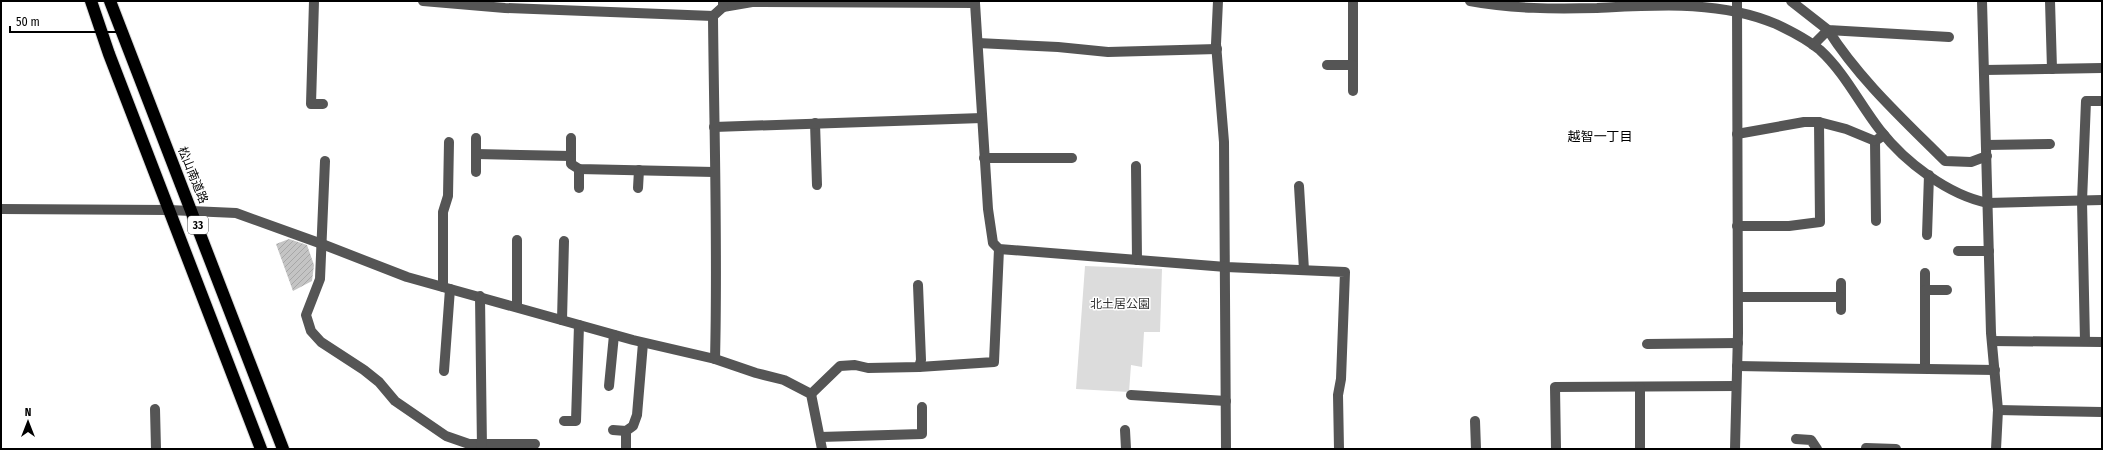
<svg xmlns="http://www.w3.org/2000/svg" width="2103" height="450" font-family="'Fira Sans Condensed','Noto Sans JP',sans-serif">
  <style>
    .park { fill: #dcdcdc }
    .building { fill: url(#building-hatch) }
    .lines { fill: none; stroke-linecap: round; stroke-linejoin: round }
    .highway-casing { stroke: #dbdbdb; stroke-width: 14 }
    .minor { stroke: #555; stroke-width: 10 }
    .highway { stroke: #000; stroke-width: 12 }
    .labels { text-anchor: middle; stroke-width: 3; stroke-linejoin: round; paint-order: stroke }
    .shield { fill: #fff; stroke: #4c4c4c; stroke-width: 1 }
    .shield-label { font-size: 11px; font-weight: bold; fill: #000 }
    .street-label { font-size: 12px; fill: #000; stroke: #fff }
    .park-label { font-size: 12px; fill: #333; stroke: #fff }
    .neighbourhood-label { font-size: 13px; fill: #000; stroke: #fff }
  </style>
  <defs>
    <pattern id="building-hatch" width="6" height="6" patternUnits="userSpaceOnUse"><rect width="6" height="6" fill="#c4c4c4"/><path d="M-1 1l2-2M0 6l6-6M5 7l2-2" fill="none" stroke="#a7a7a7"/></pattern>
  </defs>
  <rect width="100%" height="100%" fill="#fff"/>
  <path class="park" d="M1085,266l77,3 -2,63h-16l-2,35 -11,-2 -2,27 -53,-3z"/>
  <path class="building" d="M289,239l18,6 7,20 -2,16 -19,10 -17,-47z"/>
  <g class="lines">
    <g class="highway-casing">
      <g id="highway">
        <path d="M91,1l18,53 152,395"/>
        <path d="M110,1l173,448"/>
      </g>
    </g>
    <g class="minor">
      <path d="M314,1l-3,103h12"/>
      <path d="M423,1l82,7 208,8"/>
      <path d="M1218,1l-2,43 8,98 2,307"/>
      <path d="M1353,1v90"/>
      <path d="M1470,1c42,8 85,8 127,7 59,-3 123,-8 179,16 15,7 31,15 44,26 25,23 39,53 60,80 25,32 68,65 108,73l114,-3"/>
      <path d="M1791,1l37,29 121,7"/>
      <path d="M1982,1l9,332 7,77 -2,39"/>
      <path d="M2050,1l2,68"/>
      <path d="M975,3l13,206 5,34 6,6 227,18 119,5 -4,107 -3,16 1,54"/>
      <path d="M723,7l29,-5 223,1v-2"/>
      <path d="M978,43l80,4 50,5 109,-3"/>
      <path d="M1813,45l15,-15c31,49 76,90 117,131l26,1 16,-6"/>
      <path d="M1327,65h26"/>
      <path d="M1984,70l118,-2"/>
      <path d="M815,123l2,62"/>
      <path d="M714,127l268,-9"/>
      <path d="M1737,134l67,-12h15"/>
      <path d="M571,138v26l8,5 135,3"/>
      <path d="M1875,141l1,80"/>
      <path d="M1986,145l64,-1"/>
      <path d="M476,154l95,2"/>
      <path d="M984,158h88"/>
      <path d="M325,161l-5,118 -14,36 5,16 10,11 43,28 15,12 16,19 51,35 23,8h66"/>
      <path d="M1136,166l1,94"/>
      <path d="M579,169v19"/>
      <path d="M476,172v-34"/>
      <path d="M1299,186l5,84"/>
      <path d="M638,188l1,-18"/>
      <path d="M1,209l168,1 67,3 86,31 85,33 226,63 82,19 41,14 28,7 27,14 11,55"/>
      <path d="M1737,226h52l31,-4 -1,-100 27,7 29,12 9,-6"/>
      <path d="M1927,235l2,-60"/>
      <path d="M1958,251h31"/>
      <path d="M1925,273v95"/>
      <path d="M1841,283v27"/>
      <path d="M918,285l3,75 -2,7"/>
      <path d="M443,287v-75l5,-16 1,-54"/>
      <path d="M1925,290h22"/>
      <path d="M480,296l2,153"/>
      <path d="M1738,297h103"/>
      <path d="M517,307v-67"/>
      <path d="M562,320l2,-79"/>
      <path d="M1992,341l110,1"/>
      <path d="M2085,341l-3,-140 4,-100h16"/>
      <path d="M1647,344l91,-1"/>
      <path d="M715,359c3,-115 -1,-229 -2,-343l10,-9v-6"/>
      <path d="M1737,366l258,4"/>
      <path d="M444,371l6,-82"/>
      <path d="M609,386l5,-51"/>
      <path d="M811,394l29,-28 15,-1 13,3 51,-1 75,-5 5,-113"/>
      <path d="M1131,395l95,6"/>
      <path d="M155,409l1,40"/>
      <path d="M1998,410l104,2"/>
      <path d="M564,421h12l3,-96"/>
      <path d="M1475,421l1,28"/>
      <path d="M613,430l13,1"/>
      <path d="M1125,430l1,19"/>
      <path d="M820,437l102,-3v-27"/>
      <path d="M1796,439l15,1 6,9"/>
      <path d="M1866,448l30,1"/>
      <path d="M626,449v-18l7,-5 4,-11 6,-72"/>
      <path d="M1556,449l-1,-62 181,-1"/>
      <path d="M1640,449v-62"/>
      <path d="M1735,449l3,-116 -1,-332"/>
    </g>
    <use href="#highway" class="highway"/>
  </g>
  <g class="labels">
    <rect class="shield" x="188" y="216" width="20" height="18" rx="3"/>
    <g class="shield-label">
      <text x="198" y="229">33</text>
    </g>
    <g class="street-label">
      <text transform="translate(193 175) rotate(68)" y="4">松山南道路</text>
    </g>
    <g class="park-label">
      <text x="1120" y="308">北土居公園</text>
    </g>
    <g class="neighbourhood-label">
      <text x="1600" y="141">越智一丁目</text>
    </g>
  </g>
  <rect width="2103" height="450" fill="none" stroke="#000000" stroke-width="4"/>
  <g transform="translate(28 422)" stroke="#ffffff" stroke-width="3" paint-order="stroke">
  <path d="M0-3L7 15L0 10L-7 15Z" fill="#000000"/>
  <text y="-6" font-size="11" font-weight="bold" text-anchor="middle" fill="#000000">N</text>
  </g>
  <path d="M10 26v6h113v-6" fill="none" stroke="#000000" stroke-width="2"/>
  <text x="16" y="26" font-size="12" fill="#000000" stroke="#ffffff" stroke-width="3" paint-order="stroke">50 m</text>
</svg>
